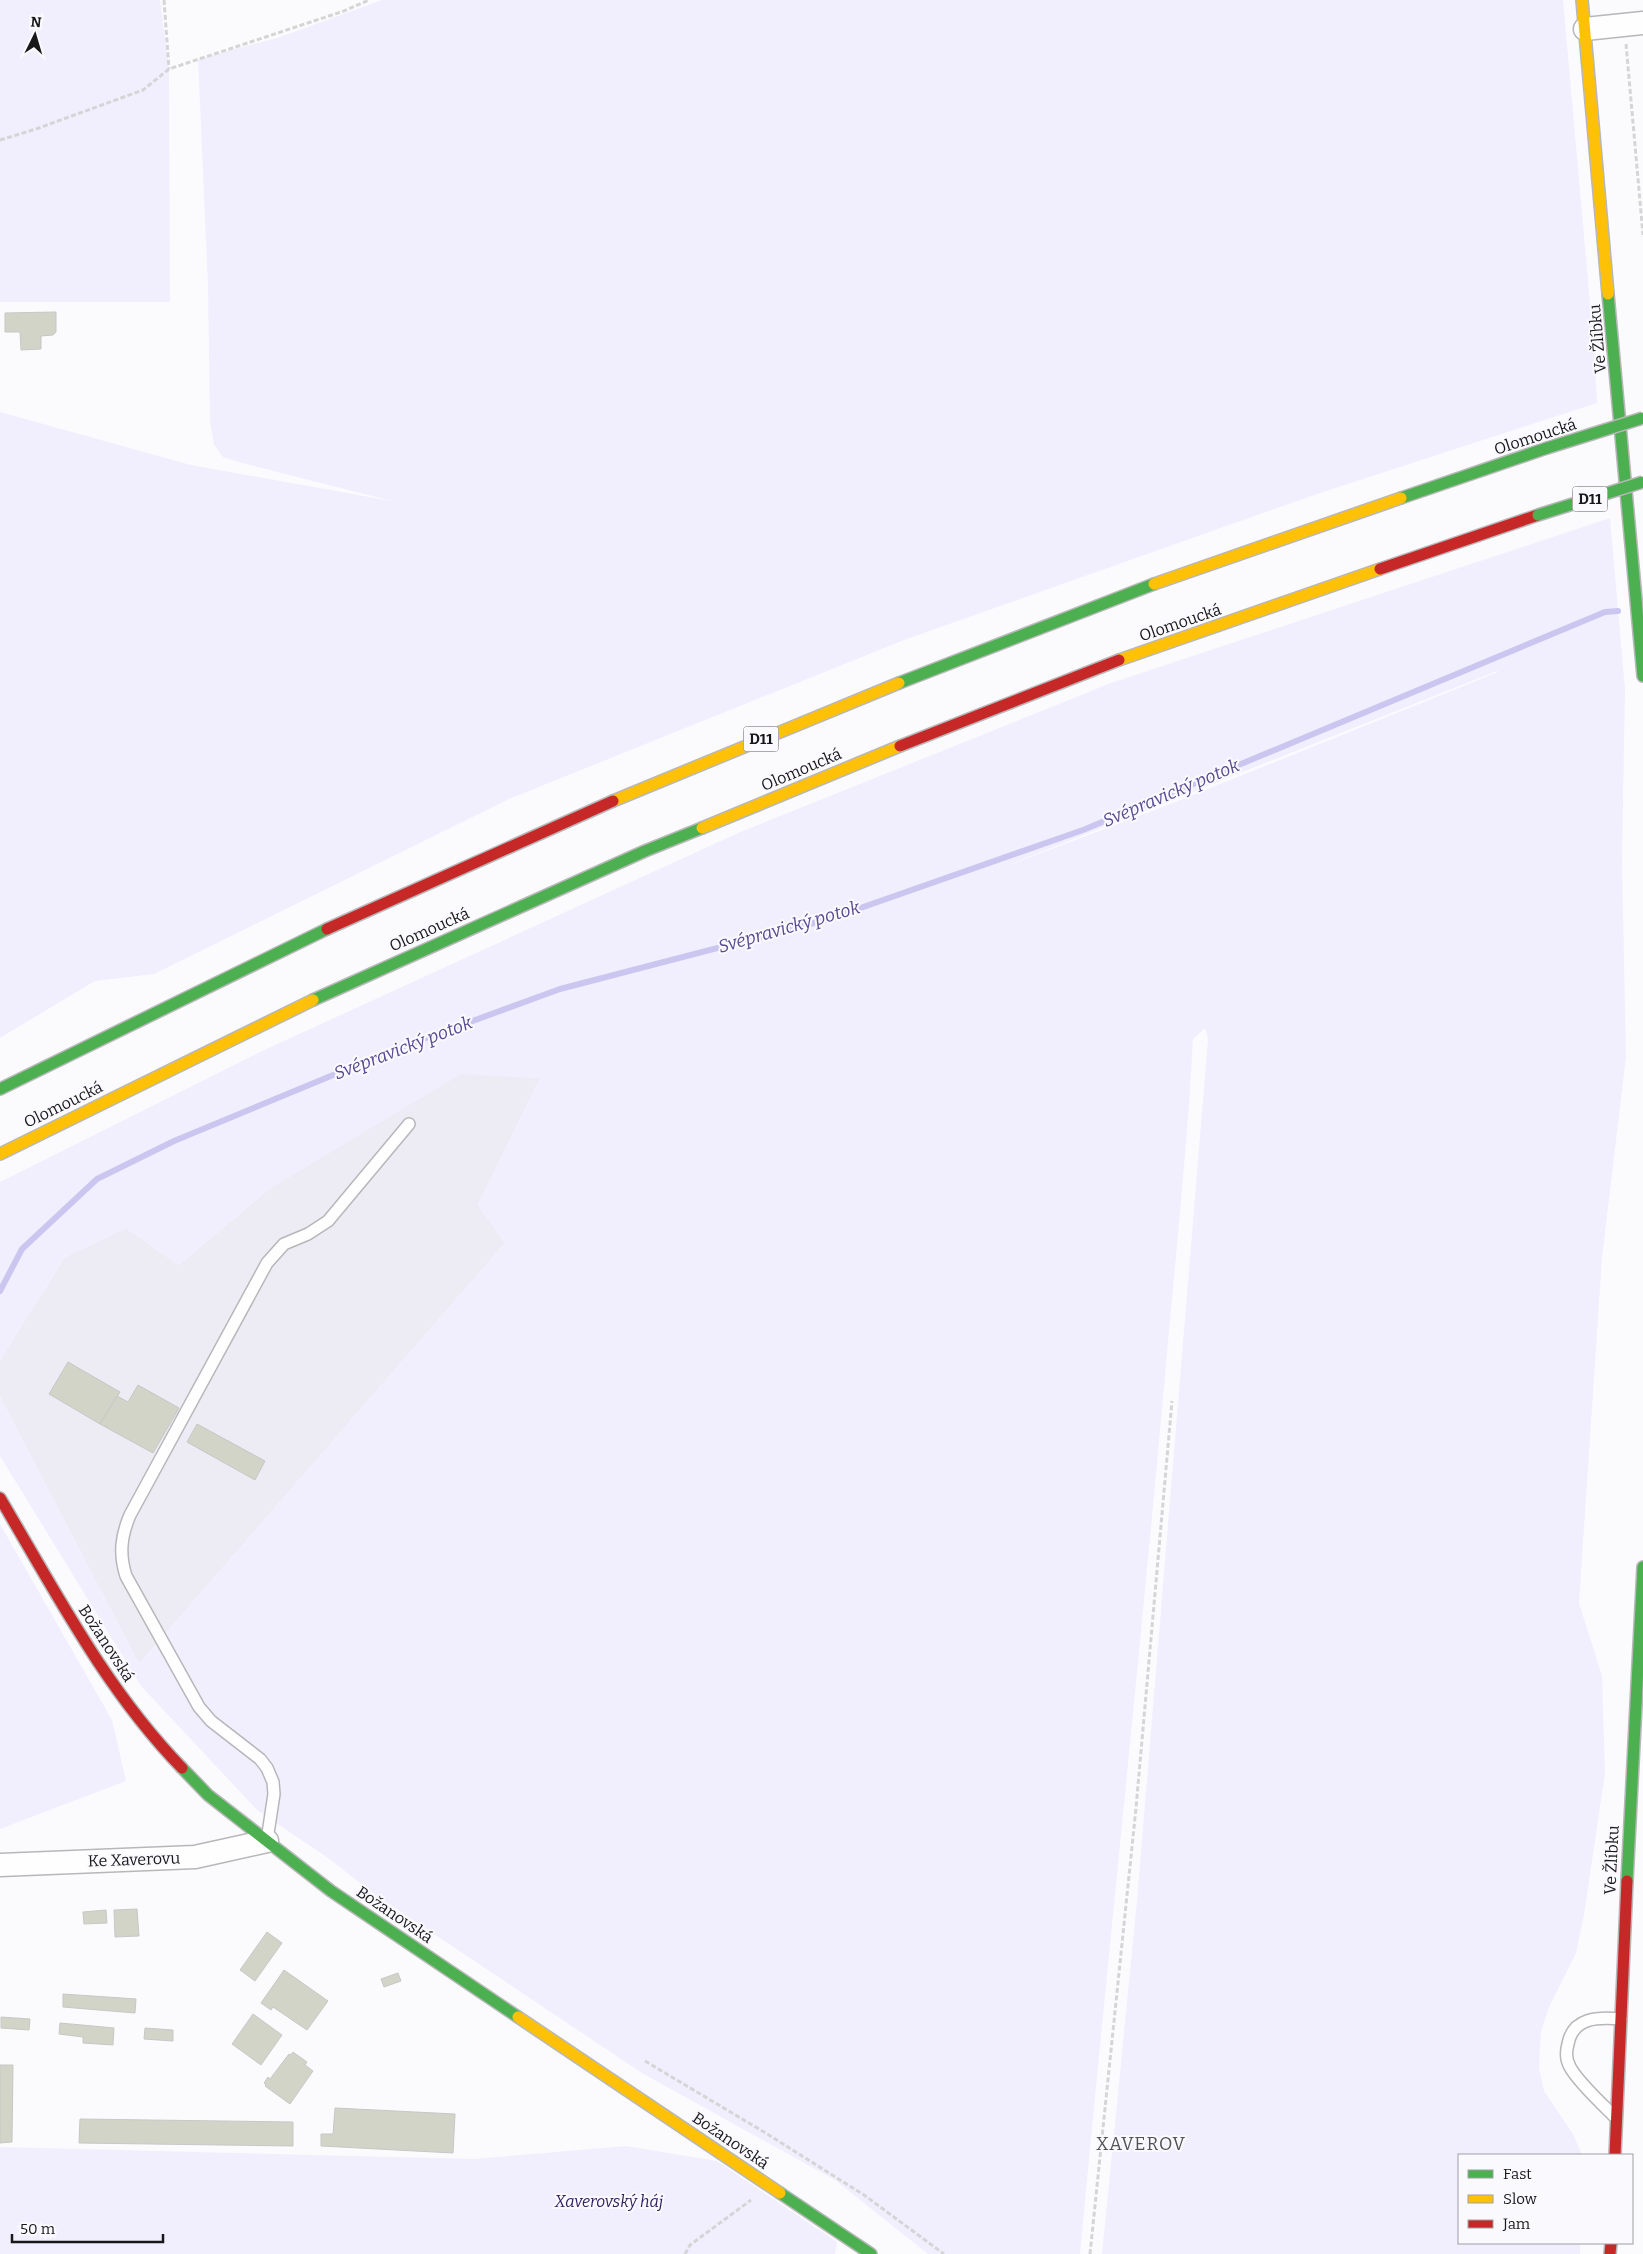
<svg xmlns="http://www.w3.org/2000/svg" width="1643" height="2254" font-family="Bitter,serif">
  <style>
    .built { fill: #edecf5 }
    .green { fill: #f1effe; fill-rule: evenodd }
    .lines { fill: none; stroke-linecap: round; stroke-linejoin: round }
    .stream { stroke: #cbc6f0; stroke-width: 6 }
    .building { fill: #d3d4c8; stroke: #c7c7c7 }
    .lane-casing { stroke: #b7b7b9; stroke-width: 14 }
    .street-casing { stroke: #b7b7b9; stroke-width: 25 }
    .fast-casing { stroke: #b7b7b9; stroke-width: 14 }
    .slow-casing { stroke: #b7b7b9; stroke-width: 14 }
    .jam-casing { stroke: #b7b7b9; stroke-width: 14 }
    .path { stroke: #d5d5d6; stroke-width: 3; stroke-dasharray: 5 2.5; stroke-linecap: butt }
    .lane { stroke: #fefeff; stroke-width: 11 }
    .street { stroke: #fefeff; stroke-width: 22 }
    .fast { stroke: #4caf50; stroke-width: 11 }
    .slow { stroke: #ffc107; stroke-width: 11 }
    .jam { stroke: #c62828; stroke-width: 11 }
    .fast-bridge-casing { stroke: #b7b7b9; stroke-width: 14; stroke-linecap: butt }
    .fast-bridge { stroke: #4caf50; stroke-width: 11 }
    .labels { text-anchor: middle; stroke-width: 4; stroke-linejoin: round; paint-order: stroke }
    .shield { fill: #fafafe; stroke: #5c5c5e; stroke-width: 1 }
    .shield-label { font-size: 15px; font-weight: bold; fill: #18181a }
    .street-label { font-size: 16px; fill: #18181a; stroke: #fafafe }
    .park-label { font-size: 16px; font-style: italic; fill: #301d62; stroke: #fafafe }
    .water-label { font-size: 18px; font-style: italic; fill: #594a92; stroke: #fafafe }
    .neighbourhood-label { font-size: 18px; letter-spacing: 1px; fill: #525257; stroke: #fafafe }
  </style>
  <rect width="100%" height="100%" fill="#fbfbfd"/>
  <path class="built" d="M461,1073l79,5 -62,127 27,38 -366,421 -139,-267v-37l65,-103 61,-29 53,37 90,-76z"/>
  <g class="green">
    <path d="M0,0h160l9,69 1,233h-170z"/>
    <path d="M382,0h1181l31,348 3,55 -283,92 -410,145 -395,159 -355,175 -59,7 -95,57v-626l191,53 201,36 -150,-38 -19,-6 -9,-12 -4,-24 -2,-135 -10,-227 79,-21z"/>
    <path d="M1610,518l15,171 -3,172 4,196 -24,201 -23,345 23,73 3,97 -21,142 -8,38 -27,54 -8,25 -2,36 5,23 29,43 9,21h-123v88h121v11h-478l35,-353 71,-862 -3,-11 -12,11c-6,116 -19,232 -29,348 -26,289 -57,578 -84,867h-152l-93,-74 -193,-107 -265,-177 -49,-38 -71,-48 -116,-124 -141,-230v-59l139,267 366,-421 -27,-38 62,-127 -79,-4 -192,115 -90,76 -53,-37 -61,29 -65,103v-178l262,-131 476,-218 373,-150zM1498,672l-325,131 -182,69 506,-201z"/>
    <path d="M0,1524l112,196 14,61 -126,48z"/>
    <path d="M626,2146l91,15 120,81 -2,12h-835v-107l474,12z"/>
  </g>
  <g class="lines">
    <path class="stream" d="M0,1291l22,-42 75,-70 77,-38 222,-92 164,-60 269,-70 254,-89 522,-218 13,-1"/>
  </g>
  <g class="building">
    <path d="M56,312v20l-3,3 -12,1v13l-20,1 -1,-18h-15v-19z"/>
    <path d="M68,1362l52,30 -20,32 -51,-30z"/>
    <path d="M138,1385l41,23 -26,45 -53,-29 17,-28 11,6z"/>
    <path d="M197,1424l68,37 -10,19 -68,-38z"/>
    <path d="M137,1909l2,27 -24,1 -1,-27z"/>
    <path d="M106,1910l1,13 -23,1 -1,-12z"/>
    <path d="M267,1932l15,11 -27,38 -15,-11z"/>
    <path d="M284,1970l44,31 -21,29 -34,-23 -2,3 -10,-7z"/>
    <path d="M398,1973l3,8 -17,6 -3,-8z"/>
    <path d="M63,1994l73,5 -1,14 -72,-6z"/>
    <path d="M253,2014l29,21 -21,30 -29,-21z"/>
    <path d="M1,2017l29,2 -1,11 -28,-2z"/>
    <path d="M60,2023l54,5 -1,17 -30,-2v-6l-24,-3z"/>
    <path d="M145,2028l28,2v11l-29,-2z"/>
    <path d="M293,2052l14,10 -2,3 8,6 -23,33 -25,-18 1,-1 -2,-2 4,-6 2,2 19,-25 2,1z"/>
    <path d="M0,2065h13l-1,77 -12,1z"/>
    <path d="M335,2108l120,6 -2,39 -132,-7v-12h12z"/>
    <path d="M80,2119l213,3v24l-214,-3z"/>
  </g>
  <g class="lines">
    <g class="lane-casing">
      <g id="lane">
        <path d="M267,1840l7,-46 -1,-12 -6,-14 -7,-9 -49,-38 -12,-14 -73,-131c-7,-22 -5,-40 4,-61l137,-252 17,-19 24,-10 20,-13 81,-97"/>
        <path d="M1614,2116c-13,-13 -36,-34 -44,-49 -4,-7 -4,-16 -2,-23 5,-27 30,-27 53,-25"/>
      </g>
    </g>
    <g class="street-casing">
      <g id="street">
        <path d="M1585,29l58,-6"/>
        <path d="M0,1865l195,-8 72,-16"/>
      </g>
    </g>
    <g class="fast-casing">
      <g id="fast">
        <path d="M1608,294l35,382"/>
        <path d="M1401,498l146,-50"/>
        <path d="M899,683l255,-99"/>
        <path d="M313,1000l332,-149 57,-23"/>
        <path d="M0,1089l327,-160"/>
        <path d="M182,1768l26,27 123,96 187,126"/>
        <path d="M1627,1881l16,-314"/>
        <path d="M780,2193l91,61"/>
      </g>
    </g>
    <g class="slow-casing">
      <g id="slow">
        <path d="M1582,0l26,294"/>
        <path d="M1154,584l247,-86"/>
        <path d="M1119,660l261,-91"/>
        <path d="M613,801l286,-118"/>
        <path d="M702,828l198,-82"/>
        <path d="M0,1154l313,-154"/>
        <path d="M518,2017l262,176"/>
      </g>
    </g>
    <g class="jam-casing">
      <g id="jam">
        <path d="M1380,569l158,-54"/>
        <path d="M900,746l219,-86"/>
        <path d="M327,929l286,-128"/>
        <path d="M0,1498c55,93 106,192 182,270"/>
        <path d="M1615,2155l12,-274"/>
        <path d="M1610,2254l1,-11"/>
      </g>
    </g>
    <g class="path">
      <path d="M164,0l5,69"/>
      <path d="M1626,44l17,191"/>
      <path d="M0,140l36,-11 107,-39 26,-21 175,-58 25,-11"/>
      <path d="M645,2061l119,71 100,63 80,59"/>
      <path d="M685,2254l5,-9 61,-45"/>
      <path d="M1090,2254l46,-446 36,-407"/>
    </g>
    <use href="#lane" class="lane"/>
    <use href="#street" class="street"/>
    <use href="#fast" class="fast"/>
    <use href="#slow" class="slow"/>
    <use href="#jam" class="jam"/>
    <g class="fast-bridge-casing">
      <g id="fast-bridge">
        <path d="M1547,448l96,-30"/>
        <path d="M1538,515l105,-33"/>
      </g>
    </g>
    <use href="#fast-bridge" class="fast-bridge"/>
  </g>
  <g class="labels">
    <g class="shield">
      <rect x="1572.5" y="486.5" width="35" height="25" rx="4"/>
      <rect x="743.5" y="726.5" width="35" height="25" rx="4"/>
    </g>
    <g class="shield-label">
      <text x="1590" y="504">D11</text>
      <text x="761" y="744">D11</text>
    </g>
    <g class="street-label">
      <text transform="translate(1597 339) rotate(-95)" y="6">Ve Žlíbku</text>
      <text transform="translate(1535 436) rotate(-18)" y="6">Olomoucká</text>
      <text transform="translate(1180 622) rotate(-19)" y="6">Olomoucká</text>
      <text transform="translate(801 769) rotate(-23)" y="6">Olomoucká</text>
      <text transform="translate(429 929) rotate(-24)" y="6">Olomoucká</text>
      <text transform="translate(63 1104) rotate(-26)" y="6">Olomoucká</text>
      <text transform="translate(107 1643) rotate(57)" y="6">Božanovská</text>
      <text transform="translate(134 1859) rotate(-2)" y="6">Ke Xaverovu</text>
      <text transform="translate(1611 1860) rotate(-87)" y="6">Ve Žlíbku</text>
      <text transform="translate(395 1914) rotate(34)" y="6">Božanovská</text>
      <text transform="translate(731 2140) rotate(34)" y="6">Božanovská</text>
    </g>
    <g class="park-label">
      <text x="609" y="2207">Xaverovský háj</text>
    </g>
    <g class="water-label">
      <text transform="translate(1171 793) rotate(-23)" y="6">Svépravický potok</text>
      <text transform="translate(789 927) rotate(-16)" y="6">Svépravický potok</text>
      <text transform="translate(403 1048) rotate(-21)" y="6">Svépravický potok</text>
    </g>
    <g class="neighbourhood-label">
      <text x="1141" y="2150">XAVEROV</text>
    </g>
  </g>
  <rect x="1458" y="2154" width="175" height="90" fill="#fafafe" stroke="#a0a0a3"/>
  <rect x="1468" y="2170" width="25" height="8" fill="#4caf50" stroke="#a0a0a3"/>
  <text x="1503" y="2179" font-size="15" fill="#18181a">Fast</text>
  <rect x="1468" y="2195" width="25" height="8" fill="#ffc107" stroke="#a0a0a3"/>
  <text x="1503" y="2204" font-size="15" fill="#18181a">Slow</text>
  <rect x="1468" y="2220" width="25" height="8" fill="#c62828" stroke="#a0a0a3"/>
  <text x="1503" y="2229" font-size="15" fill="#18181a">Jam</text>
  <g transform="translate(35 35) rotate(5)" stroke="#fafafe" stroke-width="4" paint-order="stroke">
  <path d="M0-4L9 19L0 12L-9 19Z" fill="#18181a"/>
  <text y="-8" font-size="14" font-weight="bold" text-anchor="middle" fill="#18181a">N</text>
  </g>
  <path d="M12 2234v8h151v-8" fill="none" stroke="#18181a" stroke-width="2.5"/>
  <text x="20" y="2234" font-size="15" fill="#18181a" stroke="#fafafe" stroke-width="4" paint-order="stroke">50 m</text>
</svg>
